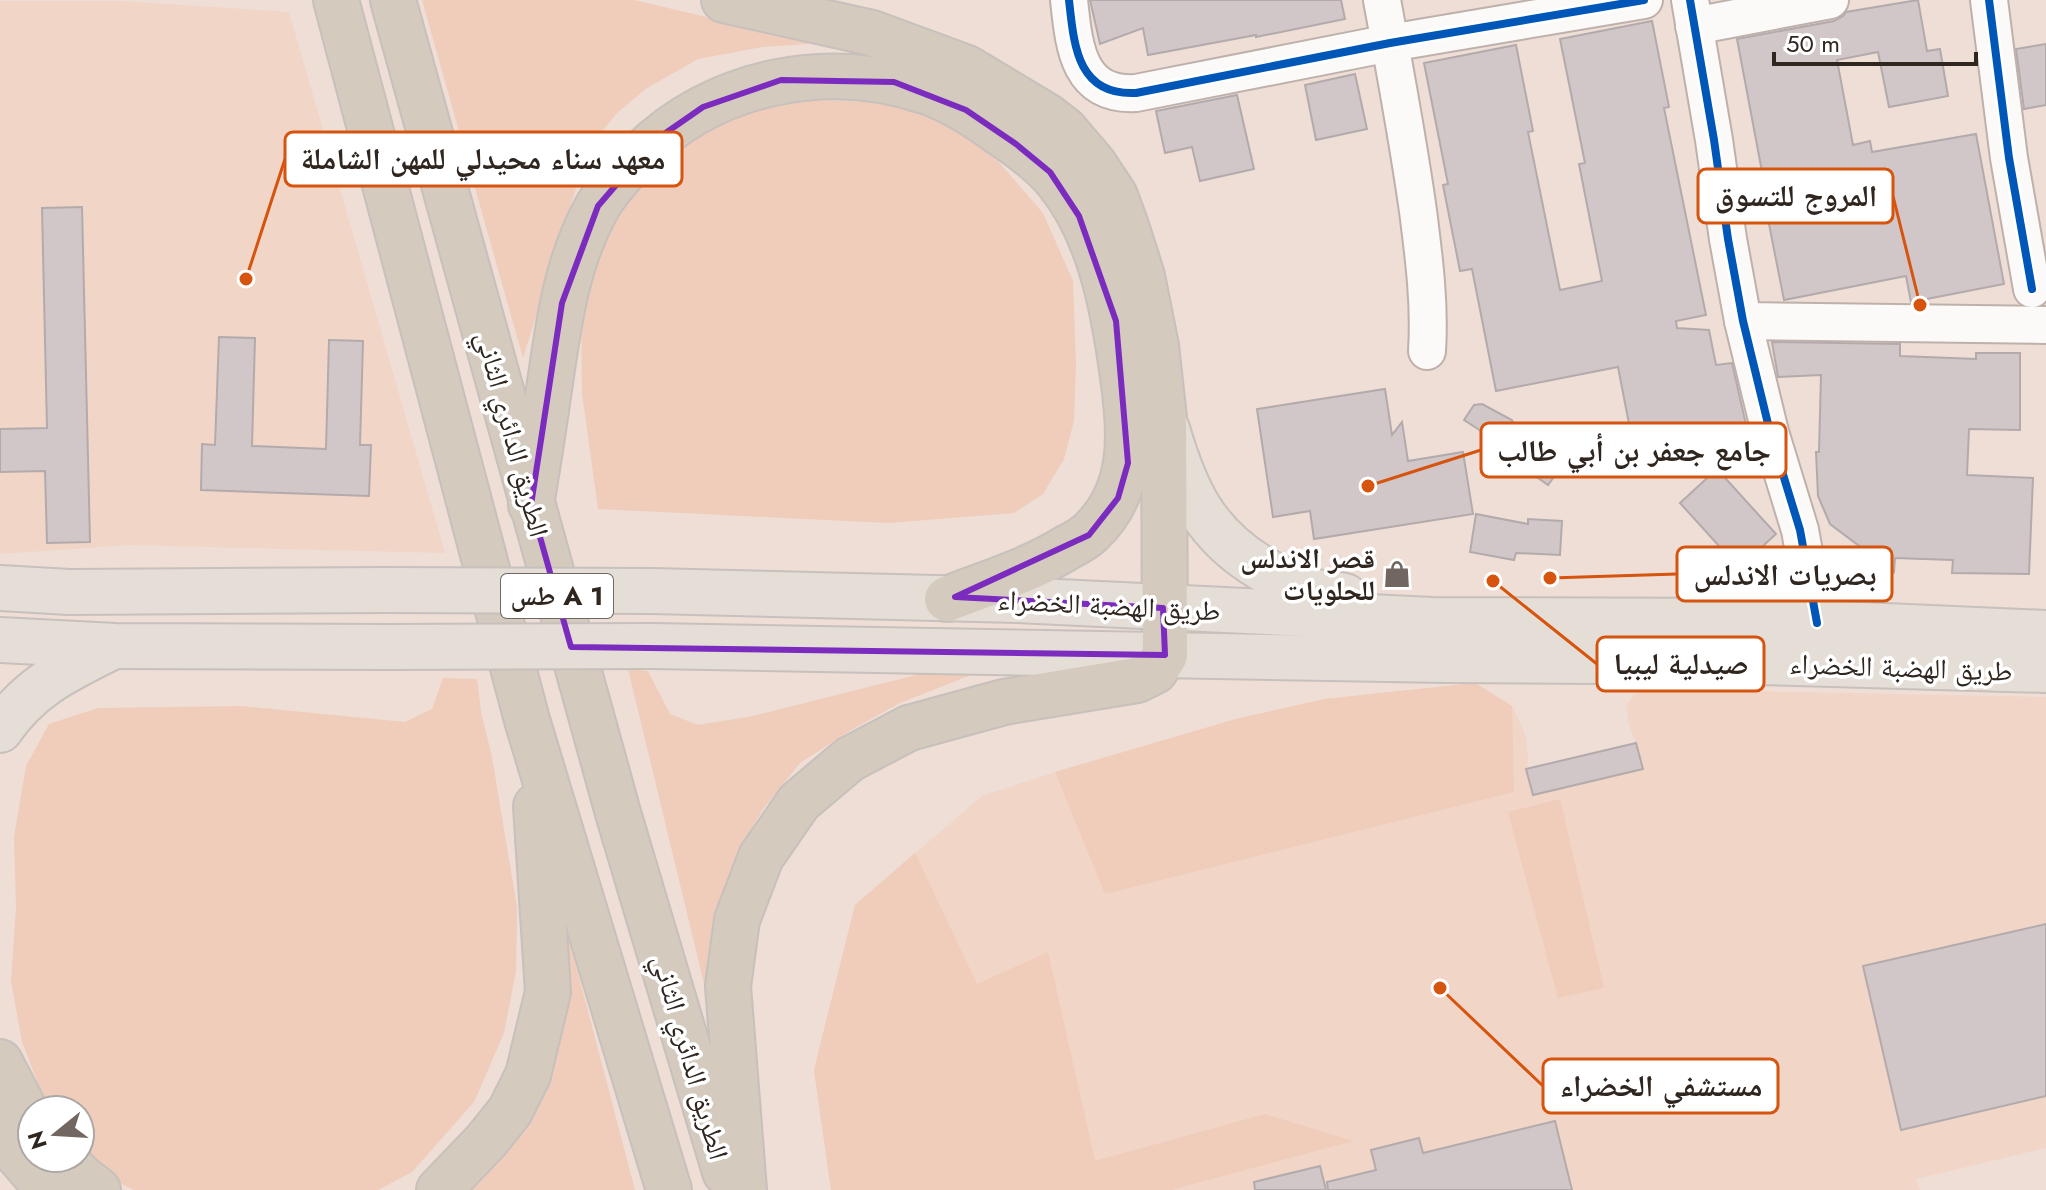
<svg xmlns="http://www.w3.org/2000/svg" width="2046" height="1190" font-family="Jost,'Noto Naskh Arabic',sans-serif">
  <style>
    .built { fill: #f1d5c7 }
    .green { fill: #f0ccba }
    .building { fill: #d1c7c9; stroke: #b3aaac; stroke-width: 2 }
    .lines { fill: none; stroke-linecap: round; stroke-linejoin: round }
    .minor-casing { stroke: #beb1ab; stroke-width: 40 }
    .major-casing { stroke: #c7c0bc; stroke-width: 48 }
    .highway-casing { stroke: #c7c0bc; stroke-width: 48 }
    .minor { stroke: #fcfaf9; stroke-width: 36 }
    .major { stroke: #e5ded6; stroke-width: 44 }
    .highway { stroke: #d4cabe; stroke-width: 44 }
    .major-bridge-casing { stroke: #c7c0bc; stroke-width: 48; stroke-linecap: butt }
    .major-bridge { stroke: #e5ded6; stroke-width: 44 }
    .cycleway-casing { stroke: #fff; stroke-width: 13 }
    .cycleway { stroke: #0057b8; stroke-width: 8 }
    .marked { fill: none; stroke: #7b2cbf; stroke-width: 6; stroke-linejoin: round }
    .labels { text-anchor: middle; stroke-width: 7; stroke-linejoin: round; paint-order: stroke }
    .shield { fill: #fff; stroke: #6e6763; stroke-width: 2 }
    .shield-label { font-size: 26px; font-weight: bold; fill: #302620 }
    .street-label { font-size: 28px; fill: #302620; stroke: #fff }
    .poi-label { font-size: 28px; font-weight: bold; fill: #302620; stroke: #fff; text-anchor: end }
    .leader { fill: none; stroke: #d6540e; stroke-width: 3 }
    .callout-dot { fill: #d6540e; stroke: #fff; stroke-width: 3 }
    .callout { fill: #fff; stroke: #d6540e; stroke-width: 3 }
    .callout-label { font-size: 30px; text-anchor: middle; font-weight: bold; fill: #302620 }
  </style>
  <rect width="100%" height="100%" fill="#eeded6"/>
  <g class="built">
    <path d="M0,1h120l169,11 156,541 -315,-8 -130,9z"/>
    <path d="M1475,683l37,23 10,20 4,12 2,21 -1,9 109,-25 -8,-21 -1,-18 13,-15 406,8v451l-130,31 4,11h-1089l-17,-120 41,-165 127,-109 73,-24 181,-53 89,-20z"/>
  </g>
  <g class="green">
    <path d="M422,0h212l81,19 125,23 -78,5 -64,12 -51,29 -29,24 -29,35 -66,211z"/>
    <path d="M818,100l72,3 55,21 52,36 46,53 30,68 3,84 -2,56 -10,38 -21,35 -29,19 -125,10 -291,-14 -16,-116 -1,-77 16,-64 35,-58 67,-59 52,-26z"/>
    <path d="M628,669l20,2 22,43 28,11 55,-9 175,-44 48,1 -76,30 -49,27 -51,33 -37,46 -23,40 -22,58 -11,89z"/>
    <path d="M443,678l34,1 4,33 11,45 25,150 -1,64 -12,62 -30,69 -62,70 -34,18h-244l-12,-6 -42,-37v-37l-32,-1 -26,-67 -11,-61 5,-73 -2,-71 12,-71 23,-42 49,-16 143,-2 164,16 27,-13z"/>
    <path d="M1475,683l37,23 2,86 -409,102 -50,-122 181,-53 89,-20z"/>
    <path d="M1560,799l44,189 -46,10 -50,-186z"/>
    <path d="M915,853l62,131 71,-32 47,209 170,-47 88,27 -182,49h-340l-17,-120 41,-165z"/>
    <path d="M568,935l67,255h-184l98,-151z"/>
  </g>
  <g class="building">
    <path d="M1090,0h251l4,19 -89,18v-2l-108,20 -5,-27 -43,16z"/>
    <path d="M1918,0l9,51 13,-2 8,47 -59,11 -11,-55 -41,8 16,85 17,-4 2,11 104,-18 28,150 -93,18 -5,-26 -122,24 -17,-86h3l-33,-175 97,-18 9,-5 3,-4z"/>
    <path d="M1652,21l17,86 -5,1 42,207 -30,6 1,7 32,2 7,35 16,-2 15,66 -21,2 4,21 -92,18 -20,-103 -122,24 -24,-122 -12,2 -17,-86 5,-1 -24,-121 92,-18 17,86 -5,1 32,158 42,-9 -23,-117 6,-1 -25,-124z"/>
    <path d="M2046,44v61l-22,4 -8,-60z"/>
    <path d="M1355,74l12,55 -51,11 -11,-55z"/>
    <path d="M1237,95l17,74 -54,12 -8,-34 -27,6 -9,-42z"/>
    <path d="M82,207l8,335 -43,1 -2,-72 -45,1v-43l47,-1 -5,-220z"/>
    <path d="M219,337l36,1 -3,108 74,3 3,-109 34,1 -3,104h11l-2,51 -168,-6 1,-46 13,1z"/>
    <path d="M1772,342l128,2v12l76,3v-6h44v77l-51,-1 -2,46 66,3 -4,96 -77,-1 1,-13 -58,-2 -1,14 -64,-48 -12,-28 -2,-44h3l2,-77 -43,2z"/>
    <path d="M1385,389l7,46 10,-13 6,39 55,-9 10,62 -159,25 -4,-28 -37,6 -16,-108z"/>
    <path d="M1482,404l30,16v1l9,6 -11,18 21,-4 32,23 -15,21 -53,-38 9,-1 -40,-26 10,-15z"/>
    <path d="M1717,469l59,65 -37,34 -59,-65z"/>
    <path d="M1476,514l52,10v-5l34,2 -2,34 -44,-2 -2,7 -44,-8z"/>
    <path d="M1636,743l7,26 -110,26 -7,-26z"/>
    <path d="M2046,924v172l-145,34 -38,-164z"/>
    <path d="M1555,1121l17,69h-244l-1,-8 49,-12 -5,-20 48,-12 4,15z"/>
    <path d="M1320,1166l6,24h-71l-1,-8z"/>
  </g>
  <g class="lines">
    <g class="minor-casing">
      <g id="minor">
        <path d="M1069,0c5,45 8,96 67,93l254,-50 254,-43"/>
        <path d="M1382,0c13,70 26,140 36,211 6,47 12,92 9,140"/>
        <path d="M1690,0l24,140 14,99 15,82 27,111 30,98 17,93"/>
        <path d="M1989,0l20,158 23,131"/>
        <path d="M1694,26l136,-26"/>
        <path d="M1743,321l303,4"/>
      </g>
    </g>
    <g class="major-casing">
      <g id="major">
        <path d="M1167,429c18,62 38,106 96,140 10,6 22,14 33,18 16,6 33,6 49,9"/>
        <path d="M0,588l69,4 316,-2"/>
        <path d="M652,591l365,9 415,20 337,1 277,12"/>
        <path d="M0,640l115,6 274,1"/>
        <path d="M652,646l793,14 313,2 288,8"/>
        <path d="M0,730c30,-44 66,-60 112,-83"/>
      </g>
    </g>
    <g class="highway-casing">
      <g id="highway">
        <path d="M336,0l191,720 142,470"/>
        <path d="M393,0l225,813 107,359"/>
        <path d="M724,0l148,33 95,35 80,48 18,14 29,34 21,32 11,30 16,50 14,70 8,72 1,237 -10,16 -18,9 -133,22 -95,26 -59,31 -51,43 -38,55 -24,63 -9,66 16,204"/>
        <path d="M531,505c6,-36 12,-73 17,-109 10,-66 16,-128 48,-187 11,-20 28,-38 44,-54 74,-75 189,-97 288,-63 26,9 50,25 72,41 21,14 42,29 58,49 43,53 56,129 65,195 8,55 12,113 -32,155 -6,6 -15,11 -23,15 -37,23 -80,36 -121,52"/>
        <path d="M0,1062l32,62"/>
        <path d="M0,1134l48,56"/>
        <path d="M63,1158l18,19 17,13"/>
        <path d="M439,1190l47,-49 24,-30 18,-36 20,-83 -12,-186"/>
      </g>
    </g>
    <use href="#minor" class="minor"/>
    <use href="#major" class="major"/>
    <use href="#highway" class="highway"/>
    <g class="major-bridge-casing">
      <g id="major-bridge">
        <path d="M385,590l267,1"/>
        <path d="M389,647l263,-1"/>
      </g>
    </g>
    <use href="#major-bridge" class="major-bridge"/>
    <g class="cycleway-casing">
      <g id="cycleway">
        <path d="M1069,0c5,45 8,96 67,93l254,-50 254,-43"/>
        <path d="M1690,0l24,140 14,99 15,82 27,111 30,98 17,93"/>
        <path d="M1989,0l20,158 23,131"/>
      </g>
    </g>
    <use href="#cycleway" class="cycleway"/>
  </g>
  <path class="marked" d="M781,80l113,2 72,28 50,34 34,28 29,44 37,105 12,142 -10,35 -29,37 -134,62 208,11 2,47 -594,-8 -40,-142 31,-202 36,-97 56,-65 49,-34z"/>
  <defs>
    <g id="shop-bare" transform="scale(2.16)"><path d="M-5-2.5h2.3a2.7 3.5 0 0 1 5.4 0H5L5.5 6h-11ZM-1.5-2.5h3a1.5 2.3 0 0 0-3 0Z" fill="#726660" stroke="#fff" stroke-width="2.5" paint-order="stroke"/></g>
  </defs>
  <g fill-rule="evenodd">
    <use href="#shop-bare" x="1397" y="574"/>
  </g>
  <g class="labels">
    <rect class="shield" x="501" y="574" width="112" height="44" rx="6"/>
    <g class="shield-label">
      <text x="557" y="605">طس A 1</text>
    </g>
    <g class="street-label">
      <text transform="translate(513 434) rotate(75)" y="10">الطريق الدائري الثاني</text>
      <text transform="translate(1109 605) rotate(3)" y="10">طريق الهضبة الخضراء</text>
      <text transform="translate(1901 667) rotate(2)" y="10">طريق الهضبة الخضراء</text>
      <text transform="translate(691 1057) rotate(74)" y="10">الطريق الدائري الثاني</text>
    </g>
    <g class="poi-label">
      <text x="1375" y="568">قصر الاندلس<tspan x="1375" dy="32">للحلويات</tspan></text>
    </g>
  </g>
  <path class="leader" d="M246 279L285 159M1920 305L1893 196M1368 486L1481 450M1550 578L1677 574M1493 581L1597 664M1440 988L1543 1086"/>
  <g class="callout-dot">
    <circle cx="246" cy="279" r="8"/>
    <circle cx="1920" cy="305" r="8"/>
    <circle cx="1368" cy="486" r="8"/>
    <circle cx="1550" cy="578" r="8"/>
    <circle cx="1493" cy="581" r="8"/>
    <circle cx="1440" cy="988" r="8"/>
  </g>
  <g class="callout">
    <rect x="285" y="132" width="397" height="54" rx="8"/>
    <rect x="1698" y="169" width="195" height="54" rx="8"/>
    <rect x="1481" y="423" width="305" height="54" rx="8"/>
    <rect x="1677" y="547" width="215" height="54" rx="8"/>
    <rect x="1597" y="637" width="167" height="54" rx="8"/>
    <rect x="1543" y="1059" width="235" height="54" rx="8"/>
  </g>
  <g class="callout-label">
    <text x="483" y="169">معهد سناء محيدلي للمهن الشاملة</text>
    <text x="1796" y="206">المروج للتسوق</text>
    <text x="1634" y="461">جامع جعفر بن أبي طالب</text>
    <text x="1785" y="585">بصريات الاندلس</text>
    <text x="1681" y="674">صيدلية ليبيا</text>
    <text x="1661" y="1096">مستشفي الخضراء</text>
  </g>
  <g transform="translate(56 1134) rotate(252)"><circle r="38" fill="#ffffff" stroke="#aca8a6" stroke-width="2"/>
  <path d="M0-6L14 30L0 20L-14 30Z" fill="#726660"/>
  <text y="-12" font-size="22" font-weight="bold" text-anchor="middle" fill="#302620">N</text>
  </g>
  <path d="M1774 52v12h202v-12" fill="none" stroke="#302620" stroke-width="4"/>
  <text x="1786" y="52" font-size="24" fill="#302620" stroke="#ffffff" stroke-width="6" paint-order="stroke">50 m</text>
</svg>
